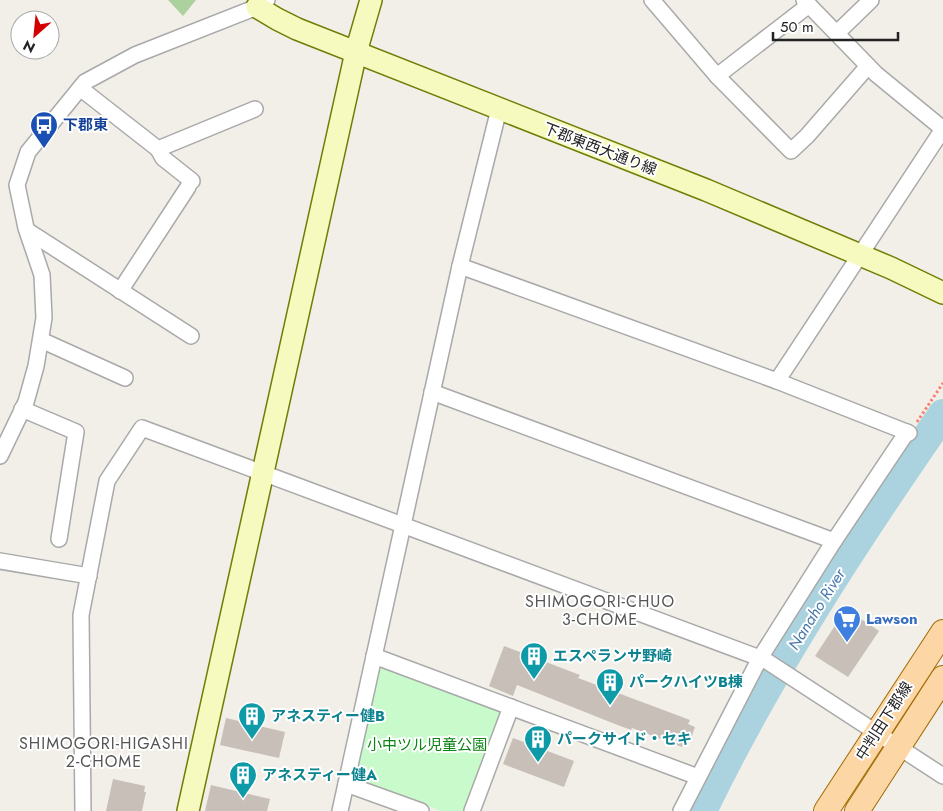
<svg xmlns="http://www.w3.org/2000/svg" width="943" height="811" font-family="Jost,'Noto Sans JP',sans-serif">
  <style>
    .forest { fill: #add19e }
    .park { fill: #c8facc }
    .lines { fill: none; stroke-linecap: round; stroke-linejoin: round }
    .river { stroke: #aad3df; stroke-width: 30 }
    .building { fill: #c7bfb8 }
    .street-casing { stroke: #a9a9a9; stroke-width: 18 }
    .secondary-casing { stroke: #707d05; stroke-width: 24 }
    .primary-casing { stroke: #a06b00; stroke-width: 26 }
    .path { stroke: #fa8072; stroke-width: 3; stroke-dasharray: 2.5 2.5; stroke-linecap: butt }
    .street { stroke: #fff; stroke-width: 15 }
    .secondary { stroke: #f7fabf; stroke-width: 21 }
    .primary { stroke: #fcd6a4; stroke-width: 24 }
    .labels { text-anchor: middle; stroke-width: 4; stroke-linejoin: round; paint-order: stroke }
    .transit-label { font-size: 15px; font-weight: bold; fill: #164399; stroke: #fff; text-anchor: start }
    .street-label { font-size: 15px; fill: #222; stroke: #fff }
    .shop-label { font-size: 15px; font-weight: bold; fill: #366cbe; stroke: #fff; text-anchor: start }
    .culture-label { font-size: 15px; font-weight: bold; fill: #0d838f; stroke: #fff; text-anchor: start }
    .park-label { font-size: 15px; fill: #0c8416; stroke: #fff }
    .neighbourhood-label { font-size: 16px; letter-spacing: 1px; fill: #555; stroke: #fff }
    .water-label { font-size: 16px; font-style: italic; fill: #4a7aab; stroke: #fff }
  </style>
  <rect width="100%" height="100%" fill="#f2efe9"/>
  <path class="forest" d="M168,0h28l-13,16z"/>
  <path class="park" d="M384,667l115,43 3,8 -33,93h-28l-82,-30 -4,-6 22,-104z"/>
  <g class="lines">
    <path class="river" d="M702,811c67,-139 153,-270 241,-397"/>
  </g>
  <g class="building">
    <path d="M846,609l33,22 -31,46 -33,-21z"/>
    <path d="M504,646l76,29 -2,3 112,42 -2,4 7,3 -5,14 -5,-2 -3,8 -50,-19 -1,2 -16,-6 -98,-39 -4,11 -24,-10z"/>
    <path d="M226,718l59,14 -6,26 -59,-13z"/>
    <path d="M513,738l61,23 -10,26 -61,-23z"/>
    <path d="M113,779l32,7 -1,6h2l-4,19h-36z"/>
    <path d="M211,785l59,14 -3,12h-62z"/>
  </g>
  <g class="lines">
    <g class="street-casing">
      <g id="street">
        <path d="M652,0l65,76 74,75 16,-15 61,-70"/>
        <path d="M804,0l72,74 67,55"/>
        <path d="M837,33l34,-33"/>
        <path d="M717,76l92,-71"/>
        <path d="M80,88l78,61 97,-40"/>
        <path d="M158,149l5,9 29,23"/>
        <path d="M28,231l163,105"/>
        <path d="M460,266l317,115 132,52"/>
        <path d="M120,291l68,-104"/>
        <path d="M41,340l84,38"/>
        <path d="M777,381l166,-252"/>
        <path d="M432,392l402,149"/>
        <path d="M22,409l54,23 -17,107"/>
        <path d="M0,456l26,-54 10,-36 8,-48 -2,-43 -16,-47 -9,-43 11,-33 57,-70 50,-27 122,-48 10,-7"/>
        <path d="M0,561l89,15"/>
        <path d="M374,656l324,121"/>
        <path d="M346,784l75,27"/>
        <path d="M83,811l-2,-196 26,-134 35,-53 623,232 178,116"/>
        <path d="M340,811l120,-545 39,-157"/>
        <path d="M472,811l39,-104"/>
        <path d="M681,811l79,-153 74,-117 73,-109"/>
      </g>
    </g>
    <g class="secondary-casing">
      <g id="secondary">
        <path d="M257,7l20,12 20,10 409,161 185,78 52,25"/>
        <path d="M188,811l168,-759 15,-52"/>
      </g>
    </g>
    <g class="primary-casing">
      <g id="primary">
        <path d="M826,811l117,-179"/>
        <path d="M857,811l86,-133"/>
      </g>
    </g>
    <path class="path" d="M917,422l26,-39"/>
    <use href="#street" class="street"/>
    <use href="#secondary" class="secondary"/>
    <use href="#primary" class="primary"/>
  </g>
  <defs>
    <g id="bus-pin" transform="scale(1.4375)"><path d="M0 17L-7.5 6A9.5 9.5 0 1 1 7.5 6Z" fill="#1a4fb4" stroke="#fff"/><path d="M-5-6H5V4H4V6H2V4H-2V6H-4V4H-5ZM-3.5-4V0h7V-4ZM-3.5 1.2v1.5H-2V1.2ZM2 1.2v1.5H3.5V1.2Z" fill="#fff"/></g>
    <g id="supermarket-pin" transform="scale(1.4375)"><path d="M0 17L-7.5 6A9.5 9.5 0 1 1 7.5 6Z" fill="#3f7fe0" stroke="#fff"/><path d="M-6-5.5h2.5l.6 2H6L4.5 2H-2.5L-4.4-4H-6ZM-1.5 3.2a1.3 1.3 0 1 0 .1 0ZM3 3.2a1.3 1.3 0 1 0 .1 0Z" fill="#fff"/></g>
    <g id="building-pin" transform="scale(1.4375)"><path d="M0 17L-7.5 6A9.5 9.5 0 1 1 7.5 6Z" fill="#0f9aa8" stroke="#fff"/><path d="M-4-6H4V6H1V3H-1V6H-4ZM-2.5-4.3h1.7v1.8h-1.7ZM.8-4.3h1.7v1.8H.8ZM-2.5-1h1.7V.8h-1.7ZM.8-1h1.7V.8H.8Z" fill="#fff"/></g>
  </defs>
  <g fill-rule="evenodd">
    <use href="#bus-pin" x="44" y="125"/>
    <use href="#supermarket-pin" x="847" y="619"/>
    <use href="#building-pin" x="534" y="656"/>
    <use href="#building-pin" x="610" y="682"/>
    <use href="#building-pin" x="252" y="716"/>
    <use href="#building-pin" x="538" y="739"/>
    <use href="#building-pin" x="243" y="775"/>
  </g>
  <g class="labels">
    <g class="transit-label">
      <text x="63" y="130">下郡東</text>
    </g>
    <g class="street-label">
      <text transform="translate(600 149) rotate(21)" y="5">下郡東西大通り線</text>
      <text transform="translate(884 721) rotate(-57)" y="5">中判田下郡線</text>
    </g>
    <g class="shop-label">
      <text x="866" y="624">Lawson</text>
    </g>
    <g class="culture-label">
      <text x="553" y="661">エスペランサ野崎</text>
      <text x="629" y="687">パークハイツB棟</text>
      <text x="271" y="721">アネスティー健B</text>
      <text x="557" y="744">パークサイド・セキ</text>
      <text x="262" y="780">アネスティー健A</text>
    </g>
    <g class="park-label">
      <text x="427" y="750">小中ツル児童公園</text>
    </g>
    <g class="neighbourhood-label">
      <text x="600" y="607">SHIMOGORI-CHUO<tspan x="600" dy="18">3-CHOME</tspan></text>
      <text x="104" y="749">SHIMOGORI-HIGASHI<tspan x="104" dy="18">2-CHOME</tspan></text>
    </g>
    <g class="water-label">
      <text transform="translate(816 609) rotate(-58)" y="6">Nanaho River</text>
    </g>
  </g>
  <g transform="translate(35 35) rotate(207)"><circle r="24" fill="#ffffff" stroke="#a7a7a7"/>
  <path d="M0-4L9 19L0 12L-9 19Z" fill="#d40000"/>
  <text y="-8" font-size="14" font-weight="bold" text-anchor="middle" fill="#222222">N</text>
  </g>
  <path d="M773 32v8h125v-8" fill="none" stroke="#222222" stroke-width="2.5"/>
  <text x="780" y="32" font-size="15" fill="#222222" stroke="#ffffff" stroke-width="4" paint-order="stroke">50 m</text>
</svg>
